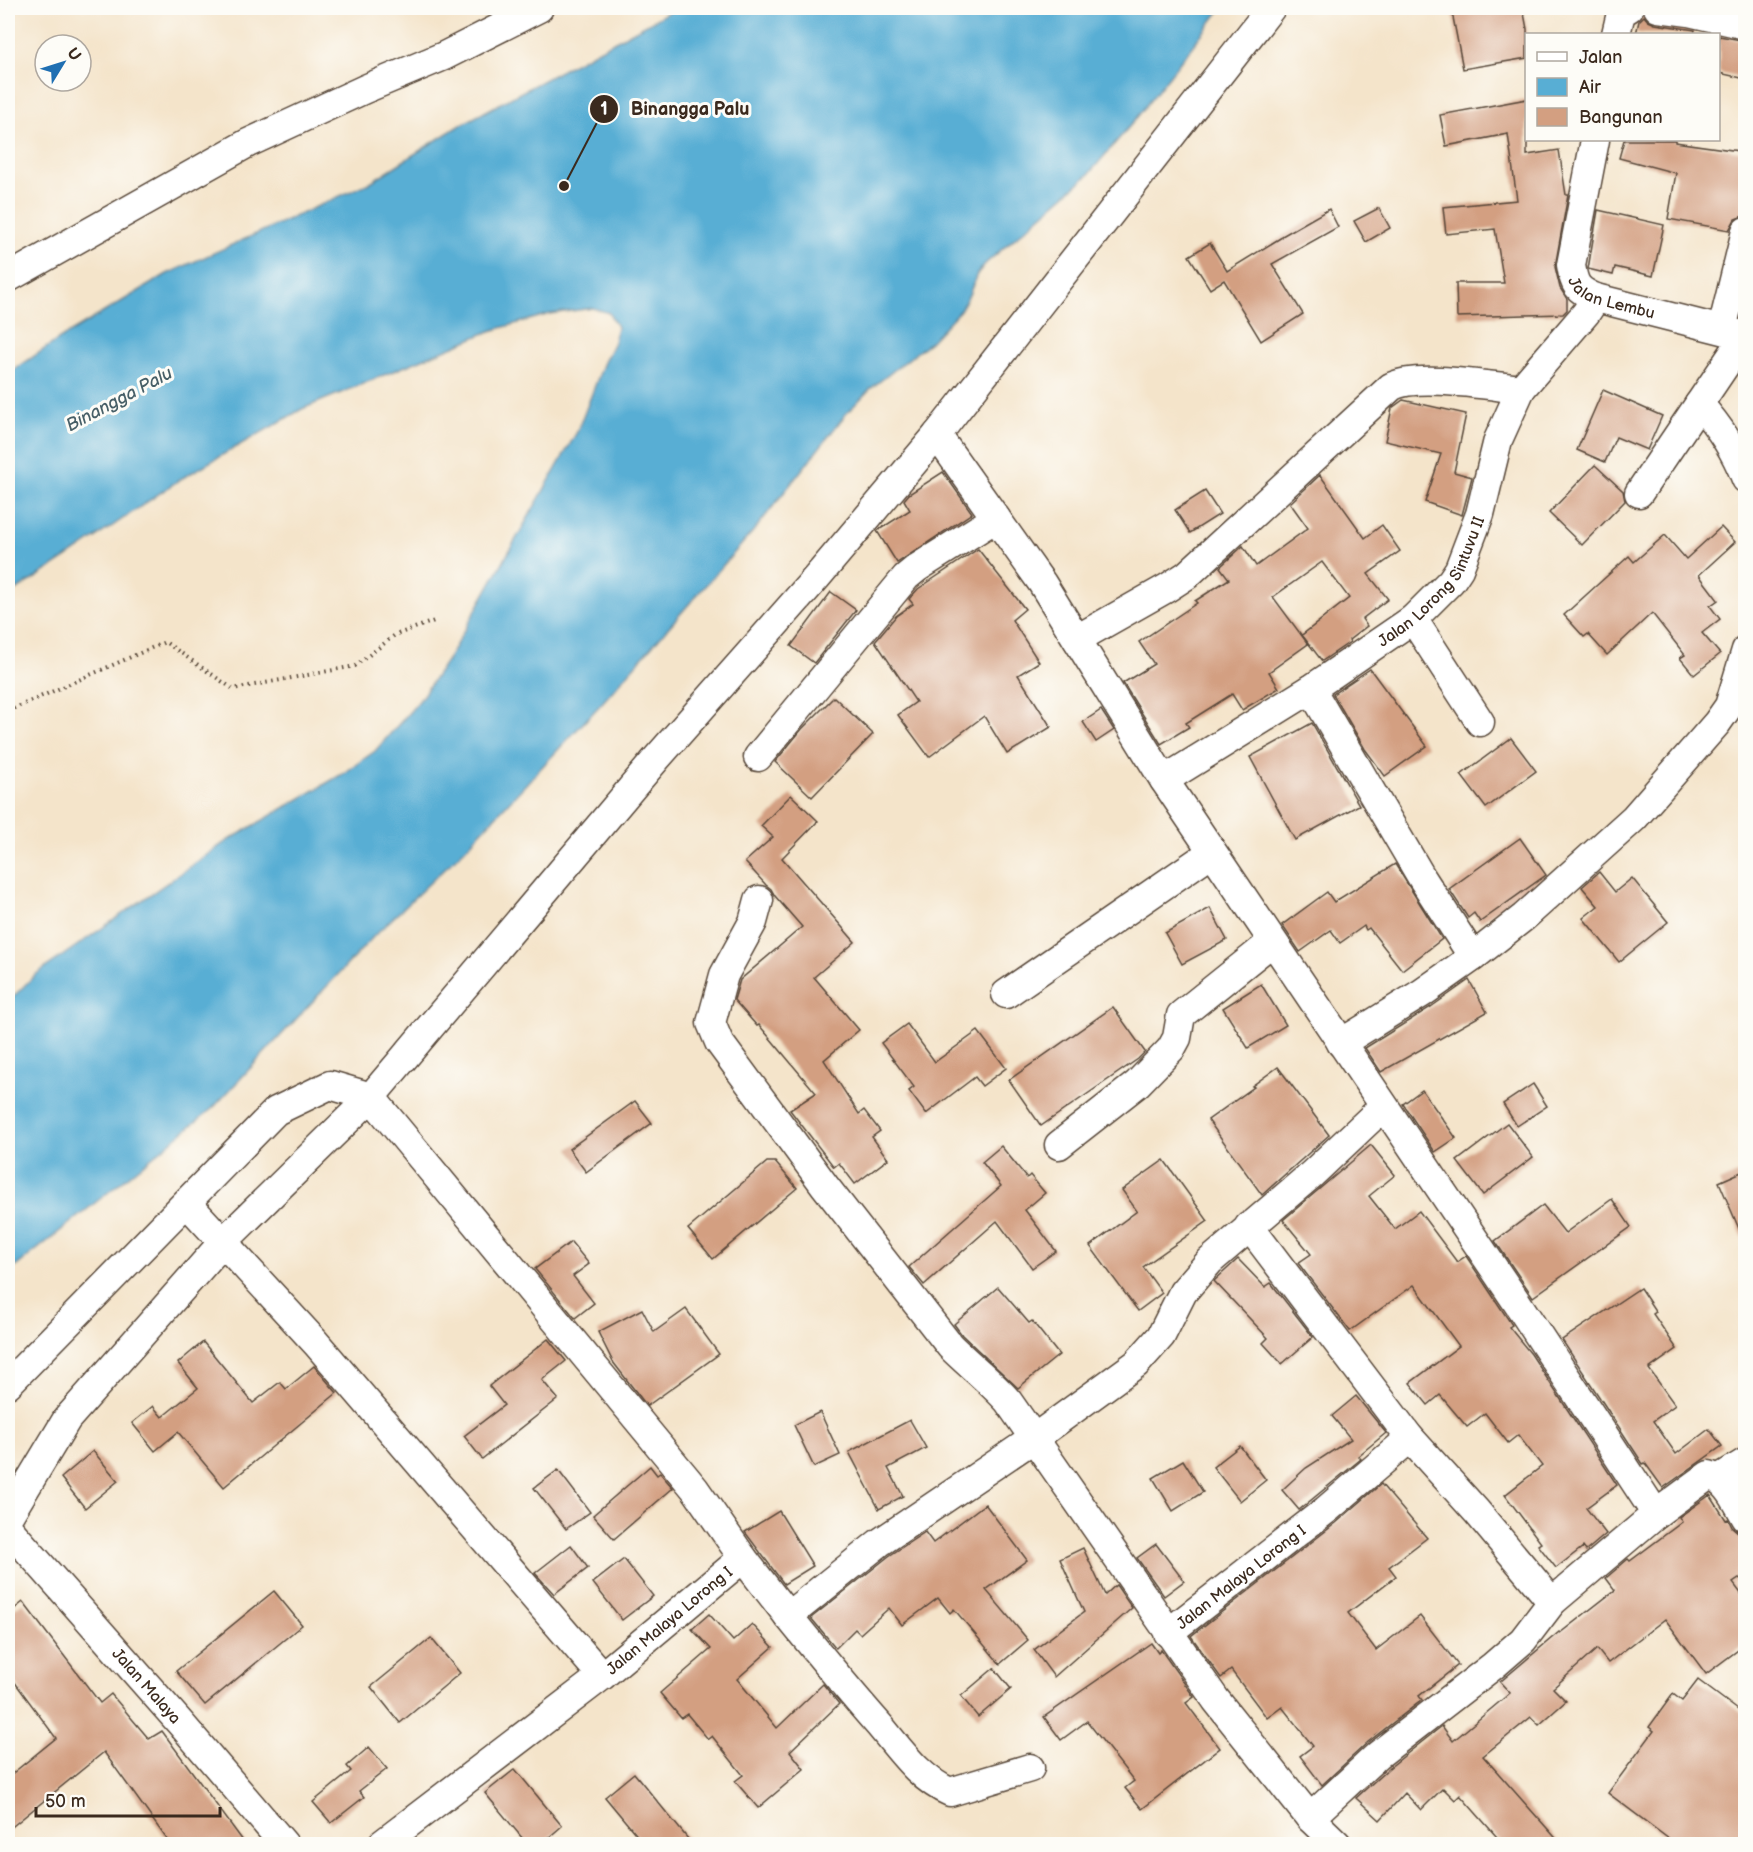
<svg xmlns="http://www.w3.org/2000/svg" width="1753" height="1852" font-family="'Balsamiq Sans',sans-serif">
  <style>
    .water { fill: #58aed4; stroke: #4a6c79; stroke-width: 1.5 }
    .building { fill: #d39f81 }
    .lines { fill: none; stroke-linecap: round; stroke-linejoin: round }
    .minor-casing { stroke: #574638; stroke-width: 31 }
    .path { stroke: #574638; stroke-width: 4; stroke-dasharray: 1.5 4.5; stroke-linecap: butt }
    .minor { stroke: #fff; stroke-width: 28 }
    .labels { text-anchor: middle; stroke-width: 6; stroke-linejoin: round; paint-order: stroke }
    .street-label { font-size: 16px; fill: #3b2a1e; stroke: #fdfcf7 }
    .water-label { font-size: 18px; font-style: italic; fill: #475f67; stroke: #fdfcf7 }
    .leader { fill: none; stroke: #3b2a1e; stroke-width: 2 }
    .callout-dot { fill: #3b2a1e; stroke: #fdfcf7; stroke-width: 2 }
    .mark-label { font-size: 18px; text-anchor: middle; font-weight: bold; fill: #fff }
    .callout-label { font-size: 18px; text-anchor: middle; font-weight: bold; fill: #3b2a1e; stroke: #fdfcf7; stroke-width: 6; stroke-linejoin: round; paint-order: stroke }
  </style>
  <rect width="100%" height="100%" fill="#fdfcf7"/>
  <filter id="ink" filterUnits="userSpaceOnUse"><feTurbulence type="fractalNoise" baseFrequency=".0167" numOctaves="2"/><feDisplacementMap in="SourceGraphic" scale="12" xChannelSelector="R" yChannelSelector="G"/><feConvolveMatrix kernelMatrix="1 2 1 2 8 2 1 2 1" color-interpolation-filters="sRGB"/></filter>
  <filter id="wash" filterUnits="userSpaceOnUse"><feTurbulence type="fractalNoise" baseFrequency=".008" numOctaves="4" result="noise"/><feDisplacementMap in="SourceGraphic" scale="24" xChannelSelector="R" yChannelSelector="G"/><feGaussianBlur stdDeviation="1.35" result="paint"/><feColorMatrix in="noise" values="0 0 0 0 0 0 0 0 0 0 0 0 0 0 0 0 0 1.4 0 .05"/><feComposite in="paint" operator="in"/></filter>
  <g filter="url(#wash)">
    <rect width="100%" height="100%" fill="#f4e4ca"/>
    <path class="water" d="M676,8h546l-88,113 -46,54 -103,89 -8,10 -8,21 -9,15 -30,32 -60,47 -24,25 -90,114 -155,176 -137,146 -90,86 -161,172 -205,165v-271l27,-27 192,-134 117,-68 31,-22 24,-27 20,-23 30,-44 129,-227 26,-68 10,-20 3,-15 -8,-14 -16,-5 -43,6 -60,17 -188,78 -123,71 -107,74 -64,42v-222l53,-36 106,-64 202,-91 88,-56z"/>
    <g id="blocks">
      <g class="building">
        <path d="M1478,8h45l4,21v29l-64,11 -11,-57z"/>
        <path d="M1644,16l4,5 7,3 40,6 -1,4h-58l3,-13z"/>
        <path d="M1719,36l27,5v38l-27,-6z"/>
        <path d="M1527,99v56l32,-5 7,45h2l-13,72 5,21 7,11v11l-4,4 -106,3 -1,-34h48l-9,-54 -49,5 -3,-27 74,-7 -9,-66 -62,12 -6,-31z"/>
        <path d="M1624,140h51v2l71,10v63l-11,4 -6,11 -61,-11 8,-46 -57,-15z"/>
        <path d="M1379,208l11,20 -24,14 -12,-21z"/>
        <path d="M1329,209l9,18 -66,37 31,50 -42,27 -37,-61 -14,9 -21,-33 21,-13 17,28 55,-34v-1z"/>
        <path d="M1598,210l66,15 -11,51 -38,-9 -2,8 -25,-6z"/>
        <path d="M1603,390l59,26 -15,34 -31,-13 -11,25 -28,-12z"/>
        <path d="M1403,400l63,14 -12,58 18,5 -10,38 -37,-13 16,-48 -56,-13 7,-33z"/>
        <path d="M1595,465l28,26 2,10 -43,44 -33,-32z"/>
        <path d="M943,472l29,41 -75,50 -20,-32 33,-21 -6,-10 5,-6z"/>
        <path d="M1320,475l45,63 17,-13 18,26 -32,23 20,25 -26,20 5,7 -18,14 1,2 -28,19 -20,-26 47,-37 -27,-36 -49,35 35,47 -39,28 10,16 -37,22 -10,-16 -46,29 3,4 -28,17 -38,-61 31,-19 -15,-22 58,-39 -2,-2 34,-22 -9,-12 23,-21 13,20 52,-38 -18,-25z"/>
        <path d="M1205,491l15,23 -30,19 -15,-23z"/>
        <path d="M1721,527l14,15 -36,33 19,25 -8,6 10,13 -18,14 18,21 -26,21 -14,-17 5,-3 -33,-42 -45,42 -19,-21 -4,3 -20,-22 65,-59 5,6 31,-27 21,24z"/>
        <path d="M978,549l47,60 -13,11 27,42 -21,13 33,52 -44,27 -23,-38 -55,41 -31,-42 18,-13 -41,-61 21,-25 17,-12 -4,-5 9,-10z"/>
        <path d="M831,592l25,18 -42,53 -23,-17z"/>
        <path d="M1370,669l57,77 -42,30 -20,-27 -32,-55z"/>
        <path d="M834,697l39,37 -61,63 -37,-35 27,-33z"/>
        <path d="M1101,710l13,20 -18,12 -13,-20z"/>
        <path d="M1312,723l47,82 -64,35 -45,-83z"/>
        <path d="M1511,738l25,33 -50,37 -25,-33z"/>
        <path d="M791,795l27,26 -36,37 73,84 -41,35 45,53 -35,30 35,54 5,-4 16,21 -8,6 16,22 -33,25 -16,-21 -5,4 -44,-57 26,-17 -57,-68 -2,1 -23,-26 6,-20 62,-53 -27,-31 -4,-7 -5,-4 -21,-23 28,-25 -12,-11z"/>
        <path d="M1520,838l26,37 -66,47 -6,-9 -6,5 -19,-29z"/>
        <path d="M1395,864l47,75 -40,31 -33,-42 -3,2 -2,-4 -24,17 -9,-13 -31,22 -18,-27 45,-33 7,10z"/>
        <path d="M1599,872l16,20 17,-14 36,44 -49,40 -36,-44 15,-12 -16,-19z"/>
        <path d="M1210,908l17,32 -45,24 -17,-31z"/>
        <path d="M1469,980l18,32 -106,60 -16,-24 66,-41z"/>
        <path d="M1261,984l25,41 -38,23 -25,-40z"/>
        <path d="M1113,1007l32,45 -7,7 -97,67 -32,-46z"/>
        <path d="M907,1024l28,38 43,-31 28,37 -24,18 -7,-9 -49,37 -17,-23 5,-4 -33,-44z"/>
        <path d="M1278,1067l51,68 -67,60 -54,-75 46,-33 -2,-1z"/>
        <path d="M1533,1084l14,22 -30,20 -14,-22z"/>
        <path d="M1422,1090l34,48 -21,14 -32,-48z"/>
        <path d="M635,1101l17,22 -66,49 -17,-23z"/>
        <path d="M1507,1123l26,34 -50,38 -26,-34z"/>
        <path d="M1371,1145l24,30 -26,21 26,33 24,-18 38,51 9,-6 46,69 -3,2 22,27 86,131 -31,23 20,26 -20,17 -3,-4 -27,21 -18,-23 3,-2 -36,-48 37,-29 -24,-31 -10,8 -23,-30 -18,14 -27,-32 -12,10 -18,-22 49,-37 -45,-61 -64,46 -52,-68 13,-9 -28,-34z"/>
        <path d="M1001,1146l26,32 3,-3 15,18 -20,17 31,41 -24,17 -35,-47 -73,64 -15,-18 92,-81 -19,-24z"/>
        <path d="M1164,1160l44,61 -65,46 19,26 -24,18 -48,-65 47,-35 -15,-21z"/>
        <path d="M767,1162h8l22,26 -84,71 -25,-30z"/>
        <path d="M1746,1170v75l-27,-63z"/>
        <path d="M1612,1199l19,28 -98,70 -38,-56 48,-36 22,28z"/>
        <path d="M571,1242l18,22 -16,12 21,27 -19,15 -40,-49z"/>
        <path d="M1238,1259l27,28 6,-4 42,54 -31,27 -19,-21 5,-5 -54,-57z"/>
        <path d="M998,1287l31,36 3,-2 27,34 -41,33 -56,-53 -8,-11z"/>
        <path d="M1640,1288l16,24 -3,2 24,35 -28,20 26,36 -22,16 23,33 33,-25 13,17 -59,42 -18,-25 -2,1 -81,-124z"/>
        <path d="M642,1309l12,23 32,-23 33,45 -72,52 -34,-44 -15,-30z"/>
        <path d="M548,1339l18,22 -24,19 16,19 -76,60 -18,-23 40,-31 -15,-19z"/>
        <path d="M203,1342l50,61 27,-21 6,7 28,-23 23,27 -113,94 -46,-55 -23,19 -23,-28 21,-17 9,11 36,-29 -20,-25z"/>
        <path d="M1356,1396l30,37 -28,23 3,3 -62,51 -17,-20 24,-22 45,-29 -19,-23z"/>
        <path d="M820,1412l20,43 -26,12 -20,-42z"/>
        <path d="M910,1420l16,28 -38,20 15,28 -24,13 -30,-57z"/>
        <path d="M1240,1446l26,34 -26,21 -27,-34z"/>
        <path d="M93,1451l25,30 -33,27 -24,-30z"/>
        <path d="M1183,1460l20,32 -30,19 -20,-33z"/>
        <path d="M650,1466l7,9 3,-2 13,15 -59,51 -21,-24z"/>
        <path d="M558,1470l32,42 -24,17 -32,-41z"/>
        <path d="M1381,1484l46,54 -38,29 7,9 -48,37 28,37 44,-34 38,49 -39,31 3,4 -54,42 -46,43 -22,-29 13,-10 -31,-39 -15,11 -36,-48 -10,8 -30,-42 145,-113z"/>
        <path d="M1710,1495l16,25 2,-1 4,8 14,12v35l-13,9 13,17v44l-40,30 -41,-55 -57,44 -11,-14 -44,39 13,13 -27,24 -8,-8 -48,39 79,89h-58l-44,-50 -5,5 -12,-12 -22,22 -16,-17 -25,27 -24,-22 33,-30 53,-42 11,15 57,-48 -10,-11 59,-50 1,1 55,-43 -9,-12 22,-19 2,2 52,-39 -3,-5z"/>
        <path d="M985,1504l42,56 -41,30 42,50 -28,24 -46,-55 -4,4 -12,-15 -36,27 -13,-17 -29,26 -5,-5 -19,19 -25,-30 78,-62 36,-24 8,11z"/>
        <path d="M779,1511l34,55 -29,18 -39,-52z"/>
        <path d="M1156,1544l28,37 -20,15 -27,-38z"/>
        <path d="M571,1545l17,23 -34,26 -19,-21z"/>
        <path d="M1083,1548l22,47 11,-10 16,23 -78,69 -20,-27 50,-38 -24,-53z"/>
        <path d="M624,1559l29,37 -31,24 -29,-37z"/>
        <path d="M274,1591l28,34 -97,80 -29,-34z"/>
        <path d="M23,1602l77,101 11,-9 38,45 13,-8 84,114h-75l-67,-93 -96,78v-53l48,-39 -48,-65v-59z"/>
        <path d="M709,1614l24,27 19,-17 21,23 -36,32 40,49 46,-44 16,20 -49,47 14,18 -46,39 -23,-27 8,-6 -31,-39 -4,3 -21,-25 -6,4 -21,-25 51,-44 -19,-20z"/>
        <path d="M431,1638l29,35 -60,50 -29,-36z"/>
        <path d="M1151,1643l7,10 3,-3 33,47 -8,6 34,45 -78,61 -17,-21 9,-7 -47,-60 -26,19 -17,-23z"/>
        <path d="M994,1668l17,21 -33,28 -17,-21z"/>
        <path d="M1698,1680l48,36v129h-69l-69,-52 46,-62 -5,-4 24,-33 9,7z"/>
        <path d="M369,1747l18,22 -28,22 5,6 -33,26 -18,-21 38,-31 -4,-5z"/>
        <path d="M515,1769l47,57 -22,19h-12l-43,-52z"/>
        <path d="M634,1773l59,72h-48l-40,-48z"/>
      </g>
    </g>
  </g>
  <g filter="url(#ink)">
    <use href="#blocks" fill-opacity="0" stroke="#574638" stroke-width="1.5"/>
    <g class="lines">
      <g class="minor-casing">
        <g id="minor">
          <path d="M1658,8l31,4 57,13"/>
          <path d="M1616,34l5,-21 8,-5"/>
          <path id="s1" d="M1595,140l-24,125c3,20 6,25 25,33l150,38"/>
          <path d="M8,278l240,-135 117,-54 79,-33 95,-48"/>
          <path d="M1722,329l24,-98"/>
          <path d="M1699,404c21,23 36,46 47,75"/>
          <path d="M1639,493l106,-157"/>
          <path d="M1413,619l67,103"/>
          <path d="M1077,639l90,-51 20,-13 204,-188c24,-14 100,-1 130,2"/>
          <path d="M1311,689l111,189 51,79"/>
          <path d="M758,757l148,-180 11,-9 79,-50"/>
          <path id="s2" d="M1164,780l147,-91 102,-70 38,-38 8,-12 21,-55 18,-74 23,-51 65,-76 10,-15"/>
          <path d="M759,900l-6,22 -29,53 -13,48 8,19 106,144 125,160c19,19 40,35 58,55l208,299 94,118 68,-63 115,-89 30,-26 29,-38 104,-88 -140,-213 -352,-521 -122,-197 -105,-148"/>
          <path d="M1006,994l206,-142"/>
          <path d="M1341,1043l81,-50 51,-36 51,-40 110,-99 83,-95 12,-17 17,-56"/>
          <path d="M1059,1145l78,-61 34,-35 6,-11 4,-23 91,-73"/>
          <path d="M187,1203l129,140 286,333"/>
          <path d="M1249,1226l161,212 67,74 75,90"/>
          <path d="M8,1384l268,-273 54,-26 41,12 324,392 48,69"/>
          <path d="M1720,1478l26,-16"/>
          <path d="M1656,1514l53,-39c19,6 27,26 37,43"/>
          <path d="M8,1517l59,-98 157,-178 147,-144 286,-339 160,-181 120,-142 334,-427"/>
          <path id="s3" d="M8,1528l174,197 102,119"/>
          <path d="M788,1616c30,37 60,74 92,110 21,25 40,53 70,66l80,-24"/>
          <path id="s4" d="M1168,1633l158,-123 84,-72"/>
          <path d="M1310,1818l27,26"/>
          <path id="s5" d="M382,1844l220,-168 141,-118 45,58 91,-73 154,-104 103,-75 25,-28 22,-44 27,-31 102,-87 71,-67"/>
        </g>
      </g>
      <path class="path" d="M8,711l157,-69 68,47 122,-23 40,-31 39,-14"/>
      <use href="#minor" class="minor"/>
    </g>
  </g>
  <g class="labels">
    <g class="street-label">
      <text dy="6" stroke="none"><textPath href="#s1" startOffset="186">Jalan Lembu</textPath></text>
      <text dy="6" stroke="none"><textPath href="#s2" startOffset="338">Jalan Lorong Sintuvu II</textPath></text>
      <text dy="6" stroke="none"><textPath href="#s4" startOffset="92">Jalan Malaya Lorong I</textPath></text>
      <text dy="6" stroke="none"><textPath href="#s5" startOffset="364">Jalan Malaya Lorong I</textPath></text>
      <text dy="6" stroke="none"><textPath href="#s3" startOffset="210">Jalan Malaya</textPath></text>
    </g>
    <g class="water-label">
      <text transform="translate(119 399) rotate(-28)" y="6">Binangga Palu</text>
    </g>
  </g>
  <path class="leader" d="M564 186L604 109"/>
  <g class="callout-dot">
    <circle cx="564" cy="186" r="6"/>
    <circle cx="604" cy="109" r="15"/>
  </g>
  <g class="mark-label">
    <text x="604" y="115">1</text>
  </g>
  <g class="callout-label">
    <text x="690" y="115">Binangga Palu</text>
  </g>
  <rect width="1753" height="1852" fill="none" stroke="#fdfcf7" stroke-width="30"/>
  <rect x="1525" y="33" width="195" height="108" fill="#fdfcf7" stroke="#afa8a0" stroke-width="1.5"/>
  <rect x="1537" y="52" width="30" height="9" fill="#ffffff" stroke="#afa8a0" stroke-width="1.5"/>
  <text x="1579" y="63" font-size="18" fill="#3b2a1e">Jalan</text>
  <rect x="1537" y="78" width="30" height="18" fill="#58aed4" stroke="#afa8a0" stroke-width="1.5"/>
  <text x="1579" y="93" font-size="18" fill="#3b2a1e">Air</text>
  <rect x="1537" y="108" width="30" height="18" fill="#d39f81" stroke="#afa8a0" stroke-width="1.5"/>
  <text x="1579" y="123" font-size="18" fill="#3b2a1e">Bangunan</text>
  <g transform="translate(63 63) rotate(52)"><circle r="28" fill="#fdfcf7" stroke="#afa8a0" stroke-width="1.5"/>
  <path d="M0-4.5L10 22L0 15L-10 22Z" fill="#1f6fb2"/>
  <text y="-9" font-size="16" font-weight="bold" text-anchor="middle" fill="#3b2a1e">U</text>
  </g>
  <path d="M36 1807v9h184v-9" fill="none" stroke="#3b2a1e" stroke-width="3"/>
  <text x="45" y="1807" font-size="18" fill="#3b2a1e" stroke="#fdfcf7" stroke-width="4.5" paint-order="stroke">50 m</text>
</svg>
